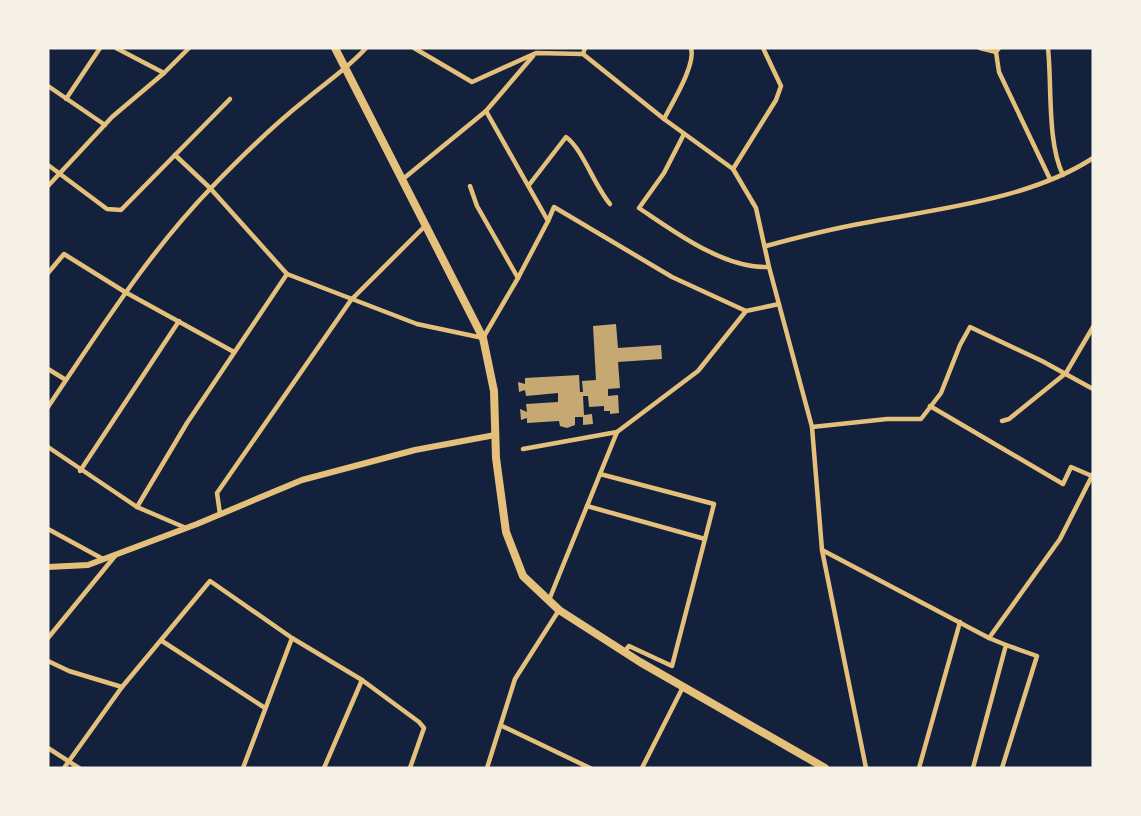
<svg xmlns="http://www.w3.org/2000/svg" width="1141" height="816" font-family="'DM Sans',sans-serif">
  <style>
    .building { fill: #c6a872 }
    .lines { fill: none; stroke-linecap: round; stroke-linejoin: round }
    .minor { stroke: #e5c07b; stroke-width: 4.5 }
    .tertiary { stroke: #e5c07b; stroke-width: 6 }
    .trunk { stroke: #e5c07b; stroke-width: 8 }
  </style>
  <rect width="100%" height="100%" fill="#14213d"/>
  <path class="building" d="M616,324l2,24 43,-3 1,14 -44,3 2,26 -12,1v7l10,-1 1,18 -9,1v-3h-6v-5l-15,1 -1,-11h-5l1,19 8,-1 1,10 -10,1v-8h-8v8l-8,3 -7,-2 -1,-5 -32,2v-5l-6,2 -1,-11 7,3 -1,-8 32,-2v-9l-32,3 -1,-6 -6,2 -1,-10 7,2v-6l54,-3 1,17h3l-1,-11 14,-1 -3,-54z"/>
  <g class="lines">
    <g class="minor">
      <path d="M116,48l48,25"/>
      <path d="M414,48l58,34 64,-29 47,1"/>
      <path d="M585,48l-2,6 81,65 69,50 23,39 13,59 43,160 10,123 44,218"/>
      <path d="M980,48l16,4 3,-4"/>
      <path d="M1048,48c4,37 -1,95 15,127"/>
      <path d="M996,52l3,20 51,107"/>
      <path d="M48,86l57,39"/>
      <path d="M66,99l34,-51"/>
      <path d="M664,119c8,-16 32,-54 27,-71"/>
      <path d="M684,134l-20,39 -25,35c36,24 85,61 130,59"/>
      <path d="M175,155l35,33 77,86"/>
      <path d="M48,165l59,44 14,1 109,-111"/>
      <path d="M733,169l43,-69 5,-14 -18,-38"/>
      <path d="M403,179l83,-68 47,-55"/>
      <path d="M529,185l37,-48c16,11 28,48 44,67"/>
      <path d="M48,186l64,-69 52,-44 25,-25"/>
      <path d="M470,186l7,20 41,72 30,-57 -62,-110"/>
      <path d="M548,221l6,-14 118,70 74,34"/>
      <path d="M766,246c33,-9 65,-17 98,-23 73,-14 167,-24 229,-65"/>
      <path d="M48,273l16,-19 61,38 109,60"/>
      <path d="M48,369l18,11 -18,27"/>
      <path d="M66,380c45,-67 89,-134 145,-192 29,-30 60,-61 93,-87 21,-18 43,-32 62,-53"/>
      <path d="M930,406l133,78 8,-17 21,9"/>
      <path d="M1002,421l7,-2 57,-46 27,-46"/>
      <path d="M812,427l75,-8h34l20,-26 19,-48 10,-18 72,34 51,28"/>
      <path d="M48,447l89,60 49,21"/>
      <path d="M523,449l94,-17 81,-61 48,-60 33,-7"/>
      <path d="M80,471l99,-150"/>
      <path d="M587,506l118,33 9,-35 -114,-30"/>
      <path d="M137,507l50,-84 100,-149 130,50 66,14 35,-60"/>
      <path d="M220,514l-3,-21 134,-193 75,-75"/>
      <path d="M48,529l55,30"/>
      <path d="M822,550l167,88"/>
      <path d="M549,600l68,-168"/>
      <path d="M48,638l67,-82"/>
      <path d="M162,641l103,67"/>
      <path d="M625,651l4,-5 43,20 33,-127"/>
      <path d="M48,661l21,10 53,16 88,-106 82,57 70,42 57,42 5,6 -14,40"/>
      <path d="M502,726l88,42"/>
      <path d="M48,748l31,20"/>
      <path d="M64,768l58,-81"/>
      <path d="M243,768l49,-130"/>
      <path d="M324,768l38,-88"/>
      <path d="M487,768l28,-89 44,-69"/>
      <path d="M642,768l41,-81"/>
      <path d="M919,768l41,-146"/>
      <path d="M973,768l33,-123 -17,-7 71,-99 33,-65"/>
      <path d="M1002,768l35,-112 -31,-11"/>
    </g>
    <path class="tertiary" d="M48,567l40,-2 109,-41 105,-44 113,-30 80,-15"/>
    <path class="trunk" d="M335,48l148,290 11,53 2,67 10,74 17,44 36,34 81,52 185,106"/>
  </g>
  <rect width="1141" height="816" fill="none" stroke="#f6f1e7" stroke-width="99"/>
</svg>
